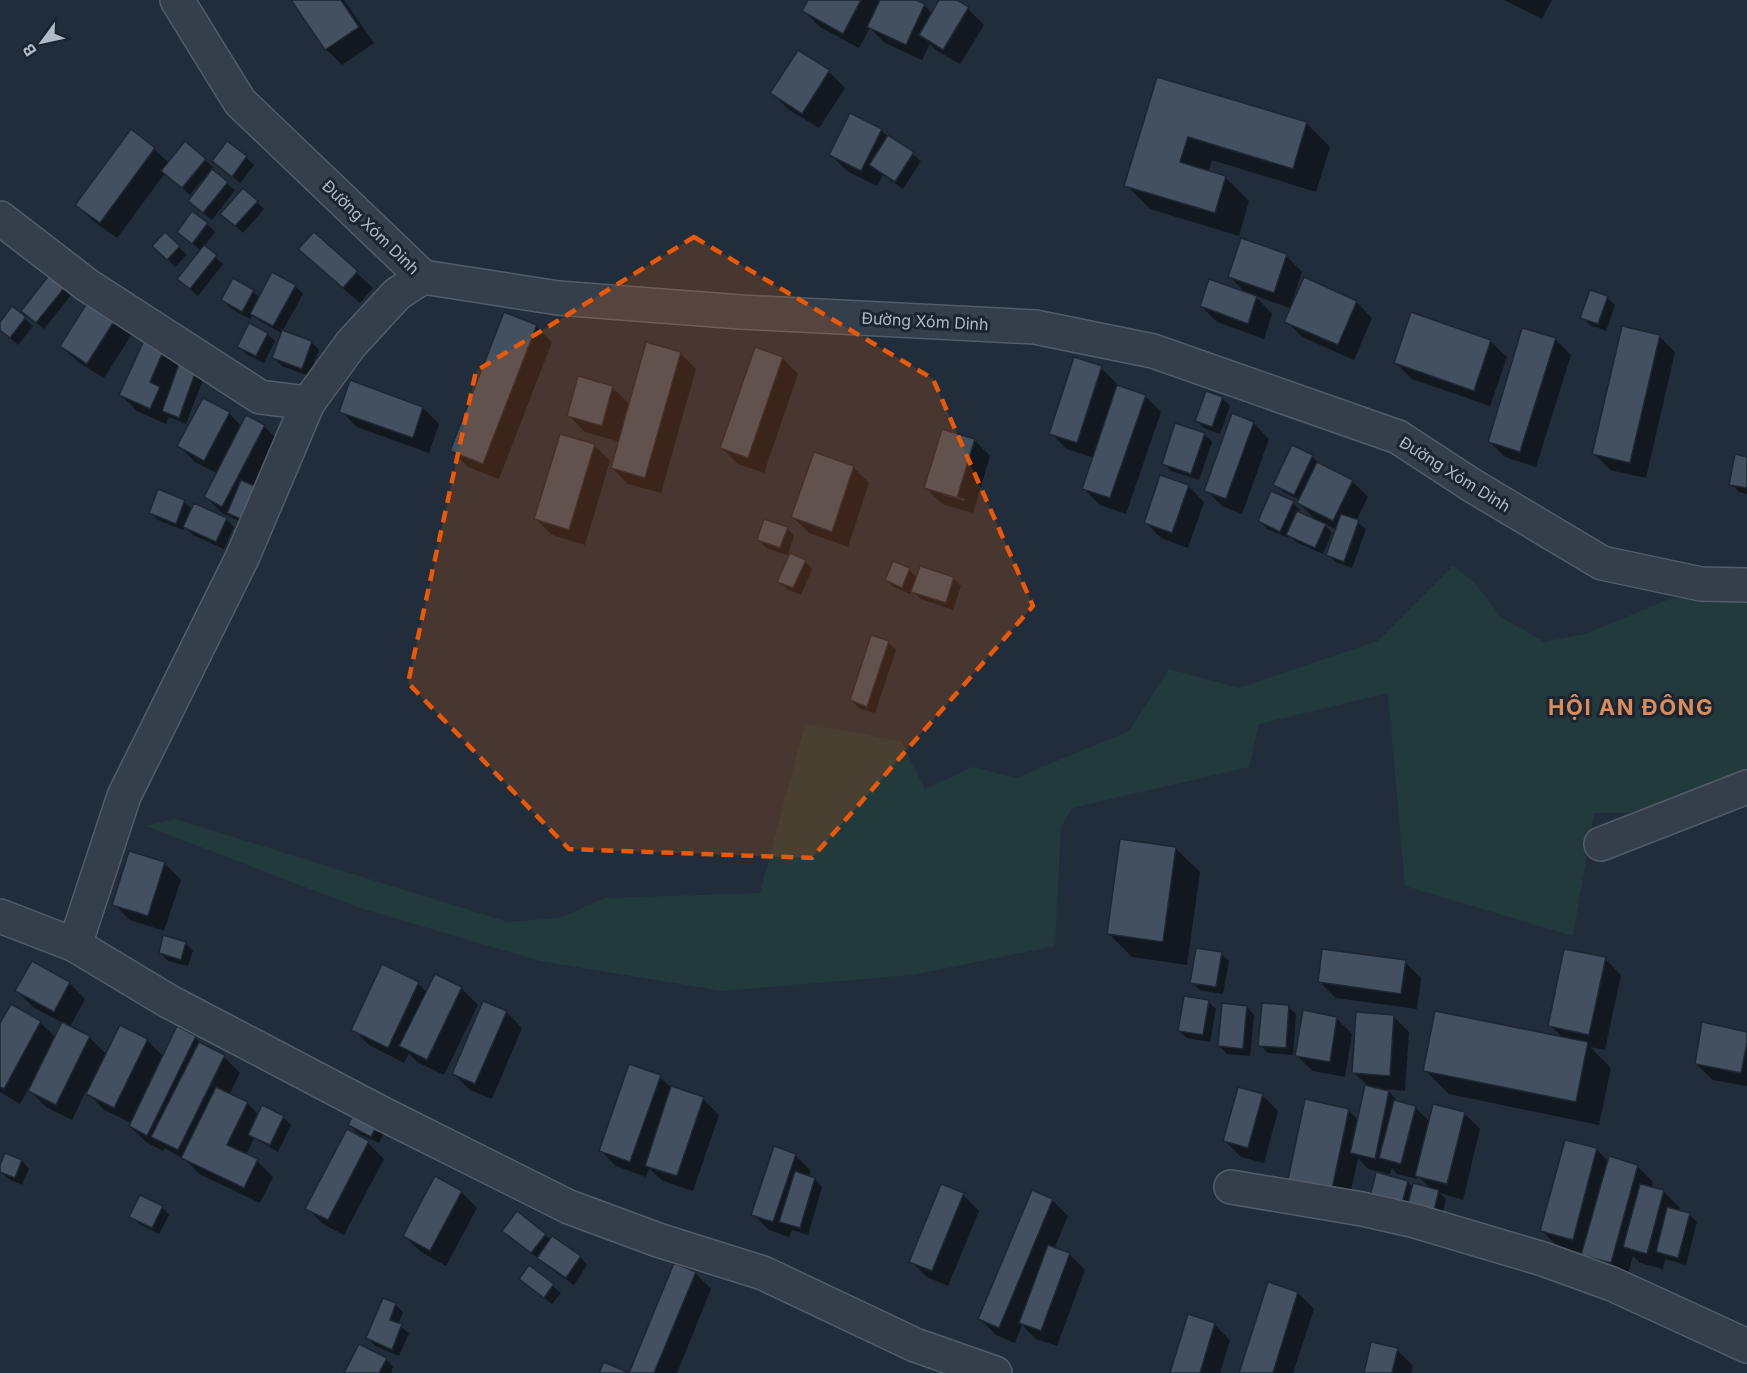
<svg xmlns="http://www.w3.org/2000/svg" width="1747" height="1373" font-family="Inter,sans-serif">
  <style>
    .green { fill: #233a3c }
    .shadow { fill: #0007; fill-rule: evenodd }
    .building { fill: #425060; stroke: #1d2632; stroke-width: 1.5 }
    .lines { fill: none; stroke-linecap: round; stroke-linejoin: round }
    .minor-casing { stroke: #535d69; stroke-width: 36 }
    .minor { stroke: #353f4b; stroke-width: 33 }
    .marked { fill: #e8590c; fill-opacity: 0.2; stroke: #e8590c; stroke-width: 4.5; stroke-dasharray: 12 8; stroke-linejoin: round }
    .labels { text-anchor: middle; stroke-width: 6; stroke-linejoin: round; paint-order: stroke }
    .street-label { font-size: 16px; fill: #b0bac7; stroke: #1b2430 }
    .district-label { font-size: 22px; font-weight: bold; letter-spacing: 1.5px; fill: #d78e5c; stroke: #1b2430 }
  </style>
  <rect width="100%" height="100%" fill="#212d3b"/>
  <path class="green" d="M1453,566l21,16 27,35 43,25 41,-8 87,-36 75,-1v196l-29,18 -124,2 -21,123 -168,-50 -17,-193 -129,31 -10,43 -177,41 -11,19 -6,119 -142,29 -190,16 -183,-30 -183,-54 -211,-81 29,-7 333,103 51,-4 46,-20 155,-5 45,-169 96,17 24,48 48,-22 43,11 113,-47 40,-62 70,19 139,-47z"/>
  <g class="shadow">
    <path d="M293,0h51l30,43 -32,22 -16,-16z"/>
    <path d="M810,0h102l12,5 9,9 8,-14h13l14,9 16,16 -24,39 -24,-14 -6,-6 -8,16 -37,-17 -15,-15 -11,20 -39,-21 -16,-16z"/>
    <path d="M1504,0h48l-10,19z"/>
    <path d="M829,72l16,16 -26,40 -31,-19 -16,-16z"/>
    <path d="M1158,79l148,44 24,24 -14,45 -104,-32 -4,12 17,5 24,24 -10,35 -89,-27 -24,-24z"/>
    <path d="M131,131l23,18 15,14 36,-3 8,7 -3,3 25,20 -23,30 -15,-12 8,-27 -3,-1 -12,15 -25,-22 -48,65 -24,-17 -16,-16z"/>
    <path d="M881,131l40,30 -18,28 -20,-14 -6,11 -30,-15 -16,-16z"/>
    <path d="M246,157l8,8 -14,18 -26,-22z"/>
    <path d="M256,202l8,7 -21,24 -13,-12z"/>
    <path d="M207,224l8,8 -11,14 19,18 -25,32 -19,-17 22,-28 -14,-12z"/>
    <path d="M165,234l22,21 -12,12 -21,-21z"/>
    <path d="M314,234l59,54 -13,15 -44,-38z"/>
    <path d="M1286,256l16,16 -11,33 65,-3 16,16 -18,42 -52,-23 -16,-16 6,-12 -38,-14 18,19 -8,25 -47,-17 -16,-16 47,-11 -18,-18z"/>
    <path d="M233,281l20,11 7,6 35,-12 8,8 -21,38 29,10 8,8 -10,26 -27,-10 -8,-8 9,-24 -23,-13 -7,-7 -3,5 -20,-11 -7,-8z"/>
    <path d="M64,288l7,7 -27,34 -14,-11z"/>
    <path d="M1591,292l16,6 8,7 -9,26 -16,-6 -8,-8z"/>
    <path d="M93,297l42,32 -31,49 -26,-16 -16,-16z"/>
    <path d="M12,308l21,18 -15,19 -18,-16v-5z"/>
    <path d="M536,326l16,16 -53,137 -31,-12 -16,-16z"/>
    <path d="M267,334l8,7 -11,22 -18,-9 -7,-7z"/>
    <path d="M148,336l56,41 -18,47 -17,-7 -3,7 -29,-13 -16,-16z"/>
    <path d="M1659,336l16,16 -29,126 -36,-8 -16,-17z"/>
    <path d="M1555,339l16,16 -35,112 -31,-10 -16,-16z"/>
    <path d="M1490,341l17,16 -17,49 -78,-27 -16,-16z"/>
    <path d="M680,353l16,16 -35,124 -33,-9 -16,-16 8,-26 -35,-10 -16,-16 43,-29 18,18z"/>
    <path d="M782,358l16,16 -34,99 -26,-9 -16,-16z"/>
    <path d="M1101,368l16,16 -1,2 29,10 16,16 -35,102 -26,-9 -16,-16 10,-31 -27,-9 -16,-16z"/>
    <path d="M1222,398l8,8 -10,28 -16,-6 -8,-8z"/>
    <path d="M423,408l16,16 -10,29 -72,-26 -16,-16z"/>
    <path d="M229,413l13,14 22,-1 16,16 -27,86 -31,-15 -16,-16 12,-23 -23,-12 -16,-16z"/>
    <path d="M1253,423l16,16 -27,75 -20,-8 -16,-16z"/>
    <path d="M1204,434l8,8 -13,38 -28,-9 -8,-8z"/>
    <path d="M974,440l16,16 -17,57 -31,-9 -16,-16zM943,492l22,7 -1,2 -21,-6z"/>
    <path d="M594,445l16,16 -25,84 -33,-10 -16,-16z"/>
    <path d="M1312,456l7,8 33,17 16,16 -12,24 10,8 -14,39 -16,-6 -8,-7 9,-25 -14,-7 9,10 -9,21 -27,-12 -7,-6 -1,2 -21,-9 -7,-8 33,-18 7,7 -1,4 19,8 -19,-19 1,-3 -17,-8 -8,-8z"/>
    <path d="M1747,458v36l-8,-2 -8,-8z"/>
    <path d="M853,467l16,16 -21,64 -39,-14 -16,-16z"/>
    <path d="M1188,486l16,16 -16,46 -27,-10 -16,-16z"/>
    <path d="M184,502l9,8 33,9 8,8 -10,22 -31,-14 -8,-8 -2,3 -25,-10 -8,-8z"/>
    <path d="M787,528l7,8 -6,18 17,7 7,8 -11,26 -14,-6 -8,-8 11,-25 -24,-8 -7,-8z"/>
    <path d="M909,570l9,8h35l8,8 -8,24 -32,-11 -10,-9 -1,4 -16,-7 -8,-7z"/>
    <path d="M888,642l8,8 -21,63 -16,-5 -8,-8z"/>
    <path d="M1176,849l24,23 -13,93 -55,-8 -23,-23z"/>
    <path d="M130,853l35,11 16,16 -17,51 -34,-11 -16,-16z"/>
    <path d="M185,943l8,8 -5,15 -20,-5 -8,-8z"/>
    <path d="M1221,954l8,7 -6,33 -23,-4 -8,-7z"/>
    <path d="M1605,959l16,16 -16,75 -15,-3 21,21 -12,57 -150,-31 -24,-24 139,-31 -14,-14z"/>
    <path d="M1405,962l16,16 -4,31 -81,-11 -16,-16z"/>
    <path d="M383,966l35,18 9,8 9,-16 26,13 16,16 -34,70 -27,-13 -8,-9 -5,10 -35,-18 -16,-16z"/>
    <path d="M69,983l16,16 -15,28 19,10 18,18 40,-15 17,17 31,-20 7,8 22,12 16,16 -11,22 18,8 12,12 4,-8 21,11 7,7 -13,27 -24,-14 -8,17 11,6 16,16 -13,26 -61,-29 -12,-13 -22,-13 -2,3 -17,-9 -16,-16 2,-3 -28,-13 -18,-19 -14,29 -26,-13 -18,-18 -8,15 -20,-12v-66l11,-20 29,16 16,16 7,-15 -30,-16 -16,-16z"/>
    <path d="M1208,1002l8,7 -6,33 -23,-4 -8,-7z"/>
    <path d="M1288,1006l8,8 -3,41 -25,-2 -8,-8z"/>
    <path d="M1247,1007l7,8 -4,41 -23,-2 -8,-8z"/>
    <path d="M506,1012l16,16 -30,71 -22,-9 -16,-16z"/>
    <path d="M1393,1016l16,16 -4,59 -19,-2 14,14 15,4 15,15 34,-9 16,16 -17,71 -23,-7 6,6 -6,22 -61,-16 29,-23 5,6 18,1 -13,-13 -1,3 -20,-5 -5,-6 -2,6 -22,-5 -10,-11 -11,51 -42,-9 43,-90 11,11 8,-36 -14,-13z"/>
    <path d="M1336,1018l16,16 -7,43 -32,-6 -17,-16z"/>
    <path d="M1747,1033v53l-34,-6 -17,-16z"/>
    <path d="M660,1077l11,11 32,11 16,16 -26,76 -30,-10 -14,-13 -3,9 -30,-11 -16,-16z"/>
    <path d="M1262,1095l16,16 -14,52 -23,-6 -16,-16z"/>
    <path d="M389,1124l-10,19 -22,-10 -7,-8z"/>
    <path d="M348,1131l20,12 16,16 -40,76 -21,-11 -16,-16z"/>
    <path d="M1597,1150l12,12 28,4 16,16 -1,7 12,3 16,16 -1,3 10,3 8,8 -11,43 -21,-6 -2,10 -23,-6 -7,-7 -6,22 -29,-8 -15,-17 -25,-6 -16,-16z"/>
    <path d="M6,1155l16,6 7,8 -7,16 -15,-7 -7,-7z"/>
    <path d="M795,1155l16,16 -2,6 6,2 7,8 -14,48 -16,-5 -3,7 -20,-7 -16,-16z"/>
    <path d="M435,1178l26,14 16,16 -31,58 -26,-15 -16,-15z"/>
    <path d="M963,1195l16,16 -31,75 -21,-9 -16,-16z"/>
    <path d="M1052,1200l16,16 -14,33 15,5 16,16 -28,76 -21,-7 -14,-14 -7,18 -19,-8 -16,-16z"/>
    <path d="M162,1207l7,8 -10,19 -20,-10 -8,-8z"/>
    <path d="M517,1213l34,27 29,17 7,8 -13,20 -27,-19 -37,-31z"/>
    <path d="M529,1267l32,26 -9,11 -31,-25z"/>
    <path d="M695,1273l16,16 -34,84h-46z"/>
    <path d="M1269,1284l29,9 16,16 -21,64h-53z"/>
    <path d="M383,1300l13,5 7,7 -5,13 11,8 -10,23 -24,-10 -7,-8z"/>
    <path d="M1214,1324l16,16 -10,33h-49z"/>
    <path d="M1397,1350l16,16 -2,7h-46z"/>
    <path d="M386,1359l7,8 -2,6h-45z"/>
  </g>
  <g class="building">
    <path d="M291,0h50l18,27 -34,23z"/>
    <path d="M808,0h53l-18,34 -41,-23z"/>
    <path d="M880,0h36l9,4 -19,41 -39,-18z"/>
    <path d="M939,0h18l12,7 -26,43 -24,-15z"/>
    <path d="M798,50l32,20 -28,44 -32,-21z"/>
    <path d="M1157,77l150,45 -14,47 -105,-32 -8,25 46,14 -11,37 -91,-27z"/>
    <path d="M850,113l32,16 -21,42 -32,-16z"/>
    <path d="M131,129l24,19 -55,75 -25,-18z"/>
    <path d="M888,135l26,17 -19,30 -26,-17z"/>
    <path d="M185,141l21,18 -24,29 -21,-17z"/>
    <path d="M227,141l20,15 -15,21 -20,-16z"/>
    <path d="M212,169l16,13 -25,31 -15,-12z"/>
    <path d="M243,188l15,13 -23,25 -15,-12z"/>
    <path d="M192,211l16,12 -16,21 -15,-12z"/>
    <path d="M165,232l15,14 -13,14 -15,-14z"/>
    <path d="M314,232l44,39 -15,17 -45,-39z"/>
    <path d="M1241,238l46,16 -13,39 -46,-16z"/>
    <path d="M204,245l13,10 -27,34 -13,-10z"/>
    <path d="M272,272l24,13 -23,41 -23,-12z"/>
    <path d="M50,274l15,13 -29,36 -15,-12z"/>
    <path d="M1304,277l53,24 -19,44 -54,-23z"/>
    <path d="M233,278l21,12 -12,22 -21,-12z"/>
    <path d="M1209,279l48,17 -9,28 -48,-18z"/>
    <path d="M1590,290l18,6 -10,28 -18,-6z"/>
    <path d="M92,295l28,17 -33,52 -27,-18z"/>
    <path d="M12,306l14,11 -16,21 -10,-8v-8z"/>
    <path d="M504,312l33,13 -54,139 -33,-13z"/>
    <path d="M1411,312l80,28 -17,51 -80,-28z"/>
    <path d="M249,323l19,10 -12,23 -19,-9z"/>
    <path d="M1622,326l38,9 -30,128 -38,-9z"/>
    <path d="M1522,328l34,10 -36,114 -32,-10z"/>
    <path d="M282,330l30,11 -10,28 -30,-11z"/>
    <path d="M147,334l20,9 -17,39 10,5 -10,22 -31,-14z"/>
    <path d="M646,342l35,10 -36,126 -34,-10z"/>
    <path d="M755,347l28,10 -35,101 -28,-10z"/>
    <path d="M1074,357l28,9 -25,77 -28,-9z"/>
    <path d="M180,361l17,7 -18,50 -17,-7z"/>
    <path d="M578,376l35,10 -11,40 -35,-10z"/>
    <path d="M350,380l73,27 -10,31 -74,-26z"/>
    <path d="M1117,385l29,10 -36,103 -28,-9z"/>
    <path d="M1206,391l17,6 -11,30 -17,-6z"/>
    <path d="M203,398l27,14 -26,49 -27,-15z"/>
    <path d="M1232,413l22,9 -28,77 -22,-8z"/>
    <path d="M246,415l19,10 -43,82 -18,-10z"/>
    <path d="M1175,423l30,10 -14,41 -29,-10z"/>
    <path d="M942,429l33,10 -18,59 -33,-10z"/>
    <path d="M560,434l35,10 -26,86 -35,-11z"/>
    <path d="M1292,445l21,10 -19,40 -21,-10z"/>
    <path d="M814,452l40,14 -22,66 -41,-15z"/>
    <path d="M1735,454l12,3v31l-18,-3z"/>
    <path d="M1317,462l36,18 -20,41 -36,-18z"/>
    <path d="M1160,475l29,10 -17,48 -28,-10z"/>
    <path d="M241,480l18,8 -14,33 -18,-8z"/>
    <path d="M158,489l27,11 -9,24 -27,-11z"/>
    <path d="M1271,491l23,10 -14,31 -22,-11z"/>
    <path d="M194,503l33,15 -11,24 -33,-15z"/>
    <path d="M1297,511l29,13 -11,24 -29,-13z"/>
    <path d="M1341,514l18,6 -15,42 -18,-7z"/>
    <path d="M764,519l24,8 -8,21 -23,-8z"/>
    <path d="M790,553l16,7 -13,28 -16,-6z"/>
    <path d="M893,561l17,7 -8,20 -17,-8z"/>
    <path d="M920,566l34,11 -8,26 -35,-11z"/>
    <path d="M871,635l18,6 -22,66 -17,-7z"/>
    <path d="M1120,839l56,8 -13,95 -56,-8z"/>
    <path d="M129,851l36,11 -17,54 -36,-11z"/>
    <path d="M163,935l23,7 -5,18 -22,-7z"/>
    <path d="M1196,948l26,4 -6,35 -26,-4z"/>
    <path d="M1322,949l84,11 -5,34 -83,-12z"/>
    <path d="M1564,949l42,8 -17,78 -41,-9z"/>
    <path d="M32,961l38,21 -16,30 -39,-21z"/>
    <path d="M382,964l37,18 -31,66 -37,-18z"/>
    <path d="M435,974l27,13 -35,73 -28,-14z"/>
    <path d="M1184,996l25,4 -6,35 -25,-4z"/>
    <path d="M483,1001l24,10 -32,73 -23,-10z"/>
    <path d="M1222,1003l25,3 -4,43 -25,-3z"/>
    <path d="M1262,1003l27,2 -3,43 -28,-2z"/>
    <path d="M11,1004l30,17 -37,68 -4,-2v-64z"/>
    <path d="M1303,1010l34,7 -7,45 -35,-6z"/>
    <path d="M1435,1011l153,31 -12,60 -153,-31z"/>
    <path d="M1356,1012l38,3 -4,61 -38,-3z"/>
    <path d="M62,1022l28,14 -34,69 -28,-14z"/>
    <path d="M1702,1022l45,10v11l-6,30 -46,-9z"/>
    <path d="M120,1025l28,14 -34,69 -28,-14z"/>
    <path d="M177,1026l19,10 -49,100 -18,-10z"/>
    <path d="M199,1042l26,13 -47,95 -27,-13z"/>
    <path d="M629,1064l32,11 -31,87 -31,-11z"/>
    <path d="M1365,1085l24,6 -14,68 -25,-6z"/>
    <path d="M671,1086l33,11 -27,79 -32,-10z"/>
    <path d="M216,1087l32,15 -21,43 31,14 -14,29 -63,-30z"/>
    <path d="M1238,1087l25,7 -15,54 -25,-7z"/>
    <path d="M1305,1099l44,10 -18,85 -44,-10z"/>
    <path d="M1394,1100l22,6 -15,58 -22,-6z"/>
    <path d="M359,1104l23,11 -11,22 -23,-12z"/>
    <path d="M1433,1104l32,8 -18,72 -32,-8z"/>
    <path d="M262,1105l22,11 -14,29 -22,-10z"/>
    <path d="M347,1129l22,12 -41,79 -23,-11z"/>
    <path d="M1565,1140l32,8 -24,92 -33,-9z"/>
    <path d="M774,1146l22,8 -23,68 -22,-7z"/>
    <path d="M5,1153l17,7 -7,18 -15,-6v-7z"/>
    <path d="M1609,1156l29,9 -27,98 -30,-8z"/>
    <path d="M795,1171l20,7 -15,50 -21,-6z"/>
    <path d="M1376,1172l32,9 -7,26 -31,-10z"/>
    <path d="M435,1176l27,15 -32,60 -27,-15z"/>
    <path d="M1413,1183l26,7 -6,25 -26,-7z"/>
    <path d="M941,1184l23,9 -32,78 -23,-9z"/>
    <path d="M1640,1184l24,6 -17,64 -24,-7z"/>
    <path d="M1032,1190l21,9 -54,129 -21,-9z"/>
    <path d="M140,1195l23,11 -11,22 -23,-11z"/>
    <path d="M1667,1207l23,6 -12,45 -22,-6z"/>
    <path d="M517,1211l29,23 -15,19 -29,-22z"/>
    <path d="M552,1236l29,20 -15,22 -29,-20z"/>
    <path d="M1048,1245l22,8 -29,78 -22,-8z"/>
    <path d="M674,1263l22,9 -42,101h-55l5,-11 25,11z"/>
    <path d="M529,1265l25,19 -10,14 -25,-19z"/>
    <path d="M1268,1282l30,10 -25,81h-34z"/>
    <path d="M383,1298l13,5 -6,17 12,4 -10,26 -26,-12z"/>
    <path d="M1188,1314l27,9 -15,50h-30z"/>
    <path d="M1371,1342l27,6 -6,25h-28z"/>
    <path d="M359,1344l28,14 -8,15h-35z"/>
  </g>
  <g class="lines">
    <g class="minor-casing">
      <g id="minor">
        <path d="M177,0l63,102 183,175 135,21 183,14 294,15 118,24 245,86 75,49 129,77 99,21 46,1"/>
        <path d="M0,218l87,67 173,112 48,6"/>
        <path d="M1601,844l146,-57"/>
        <path d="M0,916l75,29 93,56 217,114 184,92 89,33 105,33 152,72 80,28"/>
        <path d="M75,945l49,-149 119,-240 65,-153 43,-59 46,-50 26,-17"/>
        <path d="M1231,1187l131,22 53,12 128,38 69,25 135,62"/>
      </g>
    </g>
    <use href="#minor" class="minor"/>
  </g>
  <path class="marked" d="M694,237l239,142 100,227 -221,252 -243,-9 -161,-166 68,-312z"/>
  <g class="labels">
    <g class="street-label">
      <text transform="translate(371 227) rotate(44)" y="6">Đường Xóm Dinh</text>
      <text transform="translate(925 321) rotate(3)" y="6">Đường Xóm Dinh</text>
      <text transform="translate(1455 474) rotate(32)" y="6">Đường Xóm Dinh</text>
    </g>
    <g class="district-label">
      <text x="1631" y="715">HỘI AN ĐÔNG</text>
    </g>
  </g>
  <g transform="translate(42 42) rotate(237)" stroke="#1b2430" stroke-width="4.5" paint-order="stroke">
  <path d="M0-4.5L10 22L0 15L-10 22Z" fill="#b0bac7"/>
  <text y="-9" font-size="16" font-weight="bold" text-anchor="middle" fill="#b0bac7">B</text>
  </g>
</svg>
